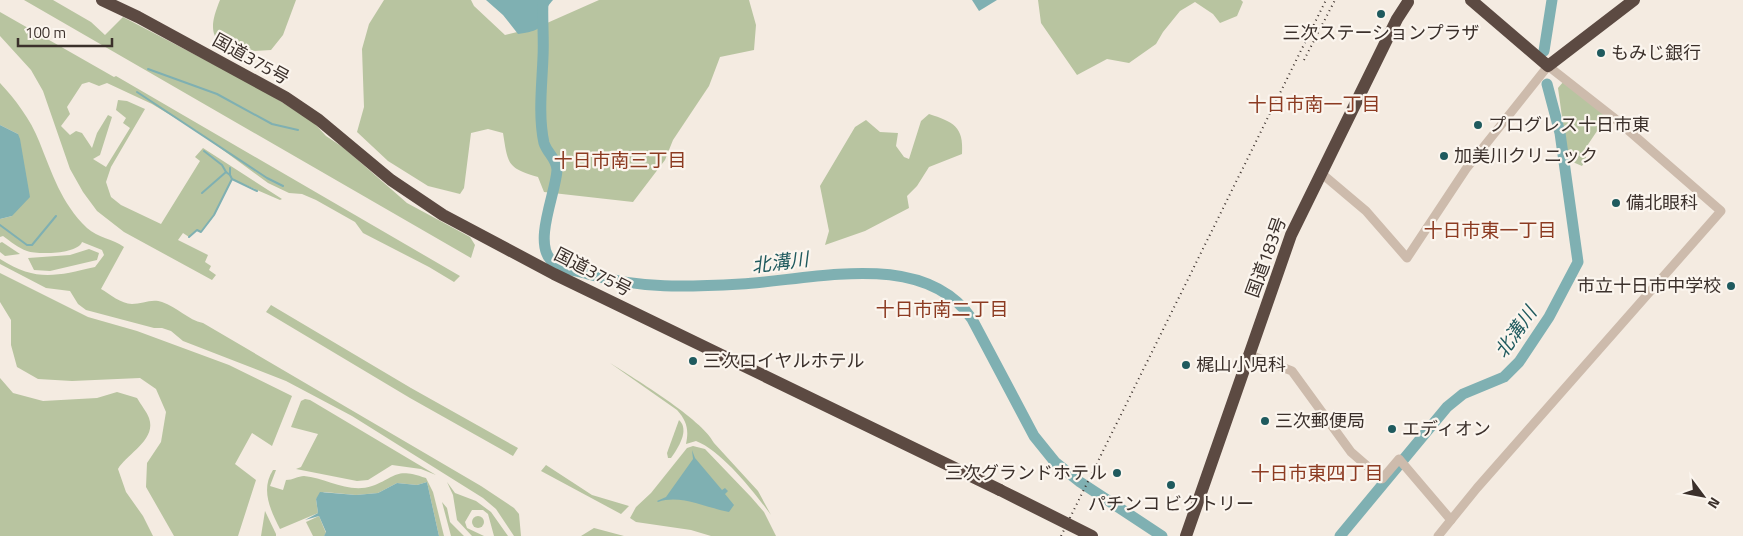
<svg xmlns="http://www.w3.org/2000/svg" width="1743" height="536" font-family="'Titillium Web','Noto Sans JP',sans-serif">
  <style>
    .green { fill: #b8c4a0 }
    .water { fill: #7fb0b2 }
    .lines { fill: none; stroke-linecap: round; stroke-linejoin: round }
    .stream { stroke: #7fb0b2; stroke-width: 2 }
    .river { stroke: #7fb0b2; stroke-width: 11 }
    .minor { stroke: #cdbbac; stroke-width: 9 }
    .highway { stroke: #5c4a42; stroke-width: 12 }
    .rail { stroke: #3b302b; stroke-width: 2; stroke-dasharray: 1 4; stroke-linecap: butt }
    .highway-bridge { stroke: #5c4a42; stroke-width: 12 }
    .poi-dot { fill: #1f5a5e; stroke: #fbf5ee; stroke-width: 2 }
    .labels { text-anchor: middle; stroke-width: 4.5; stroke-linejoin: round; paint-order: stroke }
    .poi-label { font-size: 18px; fill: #3b302b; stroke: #fbf5ee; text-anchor: start }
    .street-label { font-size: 18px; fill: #3b302b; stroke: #fbf5ee }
    .neighbourhood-label { font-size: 19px; fill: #8c3b22; stroke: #fbf5ee }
    .water-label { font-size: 19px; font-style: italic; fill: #1f5a5e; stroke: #fbf5ee }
  </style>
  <rect width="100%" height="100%" fill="#f4ebe1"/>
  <g class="green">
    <path d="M24,0h29l38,22 14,13 18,-18 138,72 27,17 26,17 12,13 18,12 63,55 63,34 5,8 -4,13z"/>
    <path d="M220,0h76l-13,35 -12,15 -19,1 -11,8c-30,-18 -34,-27 -21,-59z"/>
    <path d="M384,0h87l3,6 31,29 33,-8 61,-27h150l7,25 -2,25 -34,7 -11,29 -36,54 -8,20 -32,42 -89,-10 -6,-15c-31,-9 -30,-13 -35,-44l-15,-4 -17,4 -7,55 -4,6 -32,-8 -40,-25 -31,-29 7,-25 -2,-58 7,-25z"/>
    <path d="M1038,0h203l2,2 -6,14 -17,7 -7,-9 -18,-12 -15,9 -17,21 -7,12 -27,19 -22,-4 -30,16 -36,-52z"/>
    <path d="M0,12l114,65 2,-1 344,200 -6,6 -25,-15 -66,-34 -8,-11 -39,-22 -14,-6 -13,-1 -21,-10 -71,-52 -45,-27 -45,-21 -8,3 -10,-4 -7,2 -15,23 3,7 -9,12 9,9 6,-4 6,2 10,15 5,-15 11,-18 4,2 -12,38 -7,4 13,8 24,-39 -7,-5 3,-5 -10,-8 2,-10 9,1 18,8 -34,58 -5,15 5,15 10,8 40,19 39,-63 -5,-4 8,-9 79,51 -2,1 -48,-21 -18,36 -13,17 -4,-2 -8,7 -6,-4 -5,7 30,15 -3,7 6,4 -2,4 7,5 -4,5 -88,-48 -27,-21 -14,-19 -13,-23 -27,-78 -12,-21 -31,-34z"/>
    <path d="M1564,81l43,35 -22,33 1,10 -4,7 -14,-6 -10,-72z"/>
    <path d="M0,83c15,16 31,37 39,58 13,32 22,62 48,87 11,10 26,11 37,19l-23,42c9,5 20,15 31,15 10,0 20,-6 30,-2 15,5 26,18 41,21l278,163 33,22 5,6 2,22h-7l-18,-27 -13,-11 -131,-82 -66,-35 -103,-40 -12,-10 -9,-3h-8l-68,-18 -8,-6 -8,-13 -24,-3 -46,-24v-5c36,23 56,17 95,8l9,-12 -2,-5 -20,-8c-4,12 -44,13 -55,9 -9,-3 -17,-10 -24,-15l-3,1v-18l12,-3 6,-82 -18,-9z"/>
    <path d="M929,114c24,8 35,12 33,40l-33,13 -12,19 -10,10 2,12 -44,23 -40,14 4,-14 -9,-45 35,-59 11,-7 14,12 18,1 -2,13 8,11 5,2 12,-38z"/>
    <path d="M2,242l18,12 -15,2 -5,-4v-9z"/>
    <path d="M89,249l10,4 -2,7 -47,11 -16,-1 -6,-12 42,-3z"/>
    <path d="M0,273l88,44 49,14 92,34 63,31 -20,50 -20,-13 -17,31 21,16 -18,56h-64l-28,-49 1,-24 14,-21 5,-30 -10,-23 -16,-11 -68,3 -34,-2 -21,-12 -6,-22v-25l-11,-18z"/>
    <path d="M271,305l140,83 107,60 -5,8 -103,-58 -144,-86z"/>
    <path d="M610,363c25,16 92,56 104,80l44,48 13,24c-17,-23 -49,-64 -75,-74l-10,3c3,-14 1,-23 -9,-34z"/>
    <path d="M0,378l13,15 30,8 54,-3 20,-6 20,6c4,7 10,14 12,20 8,22 -23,36 -31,51l8,23 17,24 10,20h-153z"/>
    <path d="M305,399l5,1 126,75 -15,-6 -29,-4 -24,15 -11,1 -61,-12 5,-2 17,-33 -27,-7 10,-26z"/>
    <path d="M679,420c11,10 -1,28 -8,38h-3l-1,-5z"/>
    <path d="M693,446l12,3 46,48 13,15 12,24h-65l-20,-6 -55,-8 -6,-4 6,-11 15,-14 36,-45z"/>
    <path d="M546,465l46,30 37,11 -8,8 -80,-43z"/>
    <path d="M273,470h3l-6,16 13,4 3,-10c7,0 12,-4 18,-4 22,2 45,18 68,10 25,-9 22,-19 54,-8l7,14 11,44h-5l-12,-54 -10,3 -20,-2 -19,10 -22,2 -32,-3 -8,7 2,14 -38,16c-9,-18 -20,-39 -7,-59z"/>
    <path d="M447,482l8,11 21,8 15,11 17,24h-14l-6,-22 -5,-4h-11l-7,12 2,6 17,8h-12l-15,-16 -4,-25z"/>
    <path d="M442,502l5,6 3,14 14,14h-13z"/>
    <path d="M265,511l11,23v2h-15z"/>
    <circle cx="478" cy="522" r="6"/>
    <path d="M319,516l7,17 -2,3h-11l-7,-14z"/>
    <path d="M594,528l30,8h-43z"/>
  </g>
  <g class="water">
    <path d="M486,0h67c-18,19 3,29 -35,34l-15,-19z"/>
    <path d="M972,0h25l-18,11z"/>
    <path d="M0,125l18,9 2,5 10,58 -18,19 -12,3z"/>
    <path d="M692,450l3,8 27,32 3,-2 3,3 -3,3 9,11 -5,7c-23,-4 -48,-18 -71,-10l-1,-1 9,-4 27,-38z"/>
    <path d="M427,482l12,54h-115l2,-4 -7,-16 -14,4 13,-7 -2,-14 4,-7 36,3 22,-2 19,-10 20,2z"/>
  </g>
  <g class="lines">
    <g class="stream">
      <path d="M148,69l69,25 55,30 26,6"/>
      <path d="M137,92l130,86 16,8"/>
      <path d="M204,151l18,14 4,7"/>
      <path d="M232,179l25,12"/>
      <path d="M202,193l24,-21 4,3v-7"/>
      <path d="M0,225l27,20h5l24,-29"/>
      <path d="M189,237l8,-7 4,2 13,-17 18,-36 -2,-4"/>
    </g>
    <g class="river">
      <path d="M543,0c-1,19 1,38 0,57 -1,27 -5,59 1,86 3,10 13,16 13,27 -1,22 -23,70 -7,89 8,11 26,11 38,15 53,15 99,13 153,10 72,-4 182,-36 231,35l62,117 21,26 25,20 82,54"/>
      <path d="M1544,51l8,-51"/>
      <path d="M1340,536l107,-129 16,-13 41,-17 15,-15 30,-45 29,-55 -18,-129 -13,-49"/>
    </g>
    <g class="minor">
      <path d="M1321,173l45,38 41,47 59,-89 82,-103 65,51 108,94 -244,277 -39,48"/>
      <path d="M1250,355l42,16 59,81 31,27 17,-20 52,61"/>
    </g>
    <g class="highway">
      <path d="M102,0l36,17 147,80 34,23 72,60 52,35 111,59 446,216"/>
      <path d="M1471,0l77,66 86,-66"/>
      <path d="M1186,536l105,-301 106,-216 11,-17"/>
    </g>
    <g class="rail">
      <path d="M1304,60l31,-60"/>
      <path d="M1061,536l265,-536"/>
    </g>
    <path class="highway-bridge" d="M1000,490l92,46"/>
  </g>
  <g class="poi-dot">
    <circle cx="1381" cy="14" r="5"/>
    <circle cx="1601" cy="53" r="5"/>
    <circle cx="1478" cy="125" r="5"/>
    <circle cx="1444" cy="156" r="5"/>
    <circle cx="1616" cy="203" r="5"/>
    <circle cx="1731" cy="286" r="5"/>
    <circle cx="693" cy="361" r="5"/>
    <circle cx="1186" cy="365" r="5"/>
    <circle cx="1265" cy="421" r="5"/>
    <circle cx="1392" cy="429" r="5"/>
    <circle cx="1117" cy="473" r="5"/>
    <circle cx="1171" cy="485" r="5"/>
  </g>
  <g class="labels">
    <g class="poi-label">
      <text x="1381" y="39" text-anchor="middle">三次ステーションプラザ</text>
      <text x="1611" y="59">もみじ銀行</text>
      <text x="1488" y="131">プログレス十日市東</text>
      <text x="1454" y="162">加美川クリニック</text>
      <text x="1626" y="209">備北眼科</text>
      <text x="1721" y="292" text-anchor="end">市立十日市中学校</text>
      <text x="703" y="367">三次ロイヤルホテル</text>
      <text x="1196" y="371">梶山小児科</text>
      <text x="1275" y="427">三次郵便局</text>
      <text x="1402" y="435">エディオン</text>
      <text x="1107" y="479" text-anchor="end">三次グランドホテル</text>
      <text x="1171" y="510" text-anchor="middle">パチンコ ビクトリー</text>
    </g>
    <g class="street-label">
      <text transform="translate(251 59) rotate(29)" y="6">国道375号</text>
      <text transform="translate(1266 257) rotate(-70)" y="6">国道183号</text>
      <text transform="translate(593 272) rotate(27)" y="6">国道375号</text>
    </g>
    <g class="neighbourhood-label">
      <text x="1314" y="111">十日市南一丁目</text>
      <text x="620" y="167">十日市南三丁目</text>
      <text x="1490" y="237">十日市東一丁目</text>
      <text x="942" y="316">十日市南二丁目</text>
      <text x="1317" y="480">十日市東四丁目</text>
    </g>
    <g class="water-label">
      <text transform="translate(780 262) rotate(-7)" y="7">北溝川</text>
      <text transform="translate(1515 332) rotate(-55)" y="7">北溝川</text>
    </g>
  </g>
  <g transform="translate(1703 496) rotate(122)" stroke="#fbf5ee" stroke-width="4" paint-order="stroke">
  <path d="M0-4L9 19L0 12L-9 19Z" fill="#3b302b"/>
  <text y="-8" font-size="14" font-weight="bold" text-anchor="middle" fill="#3b302b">N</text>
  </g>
  <path d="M18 38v8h94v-8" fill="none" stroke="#3b302b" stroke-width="2.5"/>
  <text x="25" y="38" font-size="15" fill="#3b302b" stroke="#fbf5ee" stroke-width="4" paint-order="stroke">100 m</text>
</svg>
